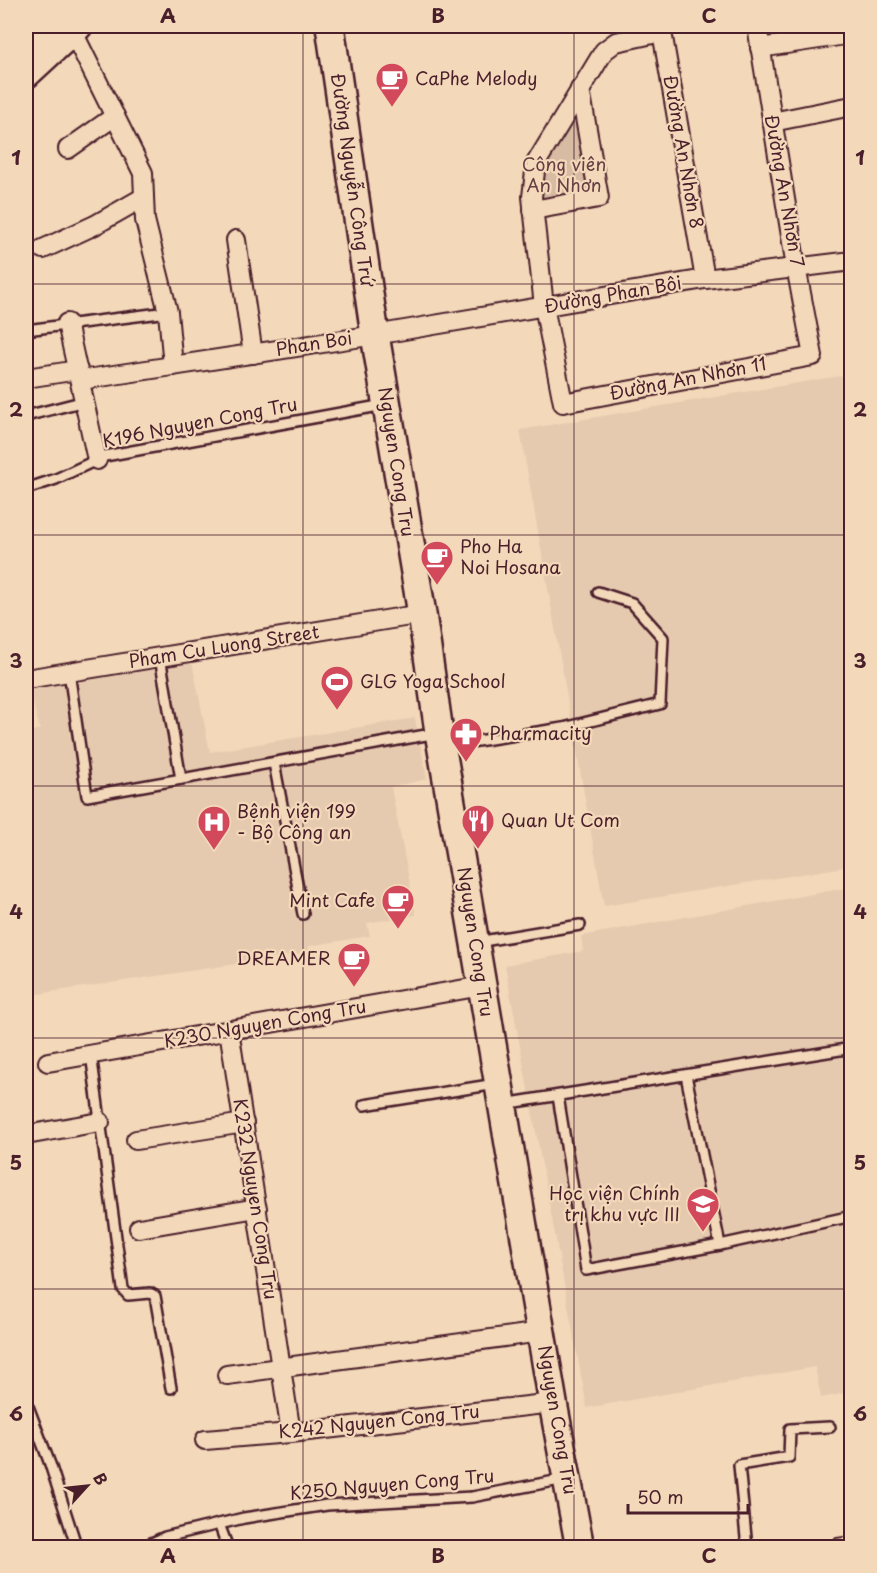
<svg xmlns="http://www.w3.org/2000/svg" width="877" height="1573" font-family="'Playpen Sans',sans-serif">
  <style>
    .built { fill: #e6caaf }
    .green { fill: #d7bba2; stroke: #906d66; stroke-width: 1.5 }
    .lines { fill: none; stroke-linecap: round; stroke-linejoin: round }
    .lane-casing { stroke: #4a1f2b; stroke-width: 14 }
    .street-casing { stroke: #4a1f2b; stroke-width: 22 }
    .secondary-casing { stroke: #4a1f2b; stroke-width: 32 }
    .highway-casing { stroke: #4a1f2b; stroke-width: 38 }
    .lane { stroke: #f3d9ba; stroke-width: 9 }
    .street { stroke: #f3d9ba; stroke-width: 18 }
    .secondary { stroke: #f3d9ba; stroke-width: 27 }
    .highway { stroke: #f3d9ba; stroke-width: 33 }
    .grid { fill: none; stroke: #4a1f2b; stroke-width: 1.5; stroke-opacity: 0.55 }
    .labels { text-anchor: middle; stroke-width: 4.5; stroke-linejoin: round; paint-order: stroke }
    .poi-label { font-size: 18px; fill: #4a1f2b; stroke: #f3d9ba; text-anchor: start }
    .street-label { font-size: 18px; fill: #4a1f2b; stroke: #f3d9ba }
    .park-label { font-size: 18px; fill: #663e43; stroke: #f3d9ba }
    .neatline { fill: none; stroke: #4a1f2b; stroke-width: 2 }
    .grid-label { font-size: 20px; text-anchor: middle; font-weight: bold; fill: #4a1f2b }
  </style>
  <rect width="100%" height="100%" fill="#f3d9ba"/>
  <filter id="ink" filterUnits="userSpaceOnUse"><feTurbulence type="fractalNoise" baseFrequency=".0167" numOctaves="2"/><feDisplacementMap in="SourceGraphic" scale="12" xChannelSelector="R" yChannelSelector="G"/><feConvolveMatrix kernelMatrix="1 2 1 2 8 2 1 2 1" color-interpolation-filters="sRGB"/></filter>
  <g filter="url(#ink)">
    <g class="built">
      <path d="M851,374v492l-247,40 -84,-476z"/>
      <path d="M192,661l18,91 205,-34 12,61 -36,8 25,128 -49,8 3,13 -61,10v7l-278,42 -5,-29v-233l14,-4 -11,-39z"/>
      <path d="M851,887v505l-30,6 -6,-31 -228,41 -82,-443 78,-14 -2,-15z"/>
    </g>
    <path class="green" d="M579,98l16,97 -59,12 4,-45z"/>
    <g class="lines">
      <g class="lane-casing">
        <g id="lane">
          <path d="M26,330l142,-18"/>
          <path d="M26,416l59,-15"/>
          <path d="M26,489l30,-10 49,-23 279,-51"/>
          <path d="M160,657l21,122"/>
          <path d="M69,672l18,124 350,-63"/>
          <path d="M445,746l118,-18 97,-24 3,-66 -31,-35 -34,-11"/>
          <path d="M274,763l29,151"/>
          <path d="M477,942l103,-17"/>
          <path d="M91,1054l32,235 5,6 22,-2 5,3 16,92"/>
          <path d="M686,1075l34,170"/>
          <path d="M558,1096l28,174 134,-25 132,-29"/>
          <path d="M504,1104l348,-56"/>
          <path d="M364,1105l132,-21"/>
          <path d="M26,1401l24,63 27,84"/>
          <path d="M219,1524l9,24"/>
          <path d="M140,1548l25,-11 79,-19 83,-13 145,-8 93,-18"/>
          <path d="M747,1548l-8,-83 50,-8 1,-28 40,-2"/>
        </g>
      </g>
      <g class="street-casing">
        <g id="street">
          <path d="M70,26l73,147 2,47 23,92 5,54"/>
          <path d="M661,26l44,253"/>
          <path d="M662,32l-46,10 -12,9 -68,112 -4,34 12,109 19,97 250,-47 -17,-89 -39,-241"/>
          <path d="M760,48l92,-14"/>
          <path d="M772,122l80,-16"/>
          <path d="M68,149l47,-33"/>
          <path d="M533,210l66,-12 -19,-109"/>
          <path d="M236,240l17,114"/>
          <path d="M43,249l52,-24 49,-28"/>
          <path d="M67,323l30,137"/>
          <path d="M26,378l52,-8"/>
          <path d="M81,380l294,-45 330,-56 147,-18"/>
          <path d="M26,679l396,-65"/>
          <path d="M229,1030l62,403"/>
          <path d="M48,1062l434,-76"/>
          <path d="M26,1135l74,-13"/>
          <path d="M136,1140l108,-17"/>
          <path d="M139,1228l118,-20"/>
          <path d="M227,1375l314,-43"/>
          <path d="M205,1440l86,-7 262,-30"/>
          <path d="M838,1548l14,-2"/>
        </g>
      </g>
      <g class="secondary-casing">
        <g id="secondary">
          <path d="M330,26l45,309 47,279 17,118 114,671 27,145"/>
          <path d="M26,74l52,-48"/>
        </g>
      </g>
      <g class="highway-casing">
        <path id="highway" d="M26,55l31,-29"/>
      </g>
      <use href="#lane" class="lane"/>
      <use href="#street" class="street"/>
      <use href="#secondary" class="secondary"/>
      <use href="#highway" class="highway"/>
    </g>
  </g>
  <path class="grid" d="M303,26v1522M574,26v1522M26,284h826M26,535h826M26,786h826M26,1038h826M26,1289h826"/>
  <defs>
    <g id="cafe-pin" transform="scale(1.725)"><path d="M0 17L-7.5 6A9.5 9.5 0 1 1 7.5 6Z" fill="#d1495b" stroke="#f3d9ba"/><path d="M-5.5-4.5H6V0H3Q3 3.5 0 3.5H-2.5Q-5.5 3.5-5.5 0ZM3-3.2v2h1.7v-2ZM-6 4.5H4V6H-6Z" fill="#fff"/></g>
    <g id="stadium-pin" transform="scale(1.725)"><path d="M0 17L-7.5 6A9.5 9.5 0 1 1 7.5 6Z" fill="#d1495b" stroke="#f3d9ba"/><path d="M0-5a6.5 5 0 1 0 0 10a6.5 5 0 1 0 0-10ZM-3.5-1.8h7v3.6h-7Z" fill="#fff"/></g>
    <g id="pharmacy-pin" transform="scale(1.725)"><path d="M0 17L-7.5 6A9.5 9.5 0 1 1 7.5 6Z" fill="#d1495b" stroke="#f3d9ba"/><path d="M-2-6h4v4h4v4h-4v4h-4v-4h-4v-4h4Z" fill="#fff"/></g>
    <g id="restaurant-pin" transform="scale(1.725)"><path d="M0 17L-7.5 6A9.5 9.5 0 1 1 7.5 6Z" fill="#d1495b" stroke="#f3d9ba"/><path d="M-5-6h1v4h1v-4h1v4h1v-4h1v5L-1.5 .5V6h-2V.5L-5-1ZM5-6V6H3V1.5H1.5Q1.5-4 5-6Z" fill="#fff"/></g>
    <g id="hospital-pin" transform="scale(1.725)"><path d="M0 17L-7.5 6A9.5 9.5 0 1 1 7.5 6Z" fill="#d1495b" stroke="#f3d9ba"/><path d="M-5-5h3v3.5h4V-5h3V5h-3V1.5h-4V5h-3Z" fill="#fff"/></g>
    <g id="university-pin" transform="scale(1.725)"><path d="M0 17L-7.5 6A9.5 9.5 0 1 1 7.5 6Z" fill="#d1495b" stroke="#f3d9ba"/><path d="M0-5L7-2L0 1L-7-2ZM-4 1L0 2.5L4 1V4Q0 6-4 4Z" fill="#fff"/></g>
  </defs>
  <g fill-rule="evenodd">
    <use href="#cafe-pin" x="392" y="79"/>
    <use href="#cafe-pin" x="437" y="557"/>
    <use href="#stadium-pin" x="337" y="682"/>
    <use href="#pharmacy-pin" x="466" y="734"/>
    <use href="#restaurant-pin" x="478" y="821"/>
    <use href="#hospital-pin" x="214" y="822"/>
    <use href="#cafe-pin" x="398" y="901"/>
    <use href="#cafe-pin" x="354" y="959"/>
    <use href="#university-pin" x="703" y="1204"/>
  </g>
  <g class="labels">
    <g class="poi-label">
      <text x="415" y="85">CaPhe Melody</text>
      <text x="460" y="553">Pho Ha<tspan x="460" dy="21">Noi Hosana</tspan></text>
      <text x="360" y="688">GLG Yoga School</text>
      <text x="489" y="740">Pharmacity</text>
      <text x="237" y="818">Bệnh viện 199<tspan x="237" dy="21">- Bộ Công an</tspan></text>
      <text x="501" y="827">Quan Ut Com</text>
      <text x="375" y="907" text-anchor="end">Mint Cafe</text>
      <text x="331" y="965" text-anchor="end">DREAMER</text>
      <text x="680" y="1200" text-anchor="end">Học viện Chính<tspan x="680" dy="21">trị khu vực III</tspan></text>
    </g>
    <g class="street-label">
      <text transform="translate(683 152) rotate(80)" y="6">Đường An Nhơn 8</text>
      <text transform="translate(352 180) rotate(82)" y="6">Đường Nguyễn Công Trứ</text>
      <text transform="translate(784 191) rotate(80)" y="6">Đường An Nhơn 7</text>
      <text transform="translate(613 295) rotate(-10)" y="6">Đường Phan Bôi</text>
      <text transform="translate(314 344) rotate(-9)" y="6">Phan Boi</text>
      <text transform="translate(688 379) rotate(-11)" y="6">Đường An Nhơn 11</text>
      <text transform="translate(200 423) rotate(-11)" y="6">K196 Nguyen Cong Tru</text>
      <text transform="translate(396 462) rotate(81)" y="6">Nguyen Cong Tru</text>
      <text transform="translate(224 647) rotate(-9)" y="6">Pham Cu Luong Street</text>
      <text transform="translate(475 942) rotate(81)" y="6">Nguyen Cong Tru</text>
      <text transform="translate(265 1024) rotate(-10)" y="6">K230 Nguyen Cong Tru</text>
      <text transform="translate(255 1199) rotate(81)" y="6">K232 Nguyen Cong Tru</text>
      <text transform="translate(557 1420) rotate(80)" y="6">Nguyen Cong Tru</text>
      <text transform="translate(379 1422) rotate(-6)" y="6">K242 Nguyen Cong Tru</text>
      <text transform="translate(392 1485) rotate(-5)" y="6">K250 Nguyen Cong Tru</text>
    </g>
    <g class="park-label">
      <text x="564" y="171">Công viên<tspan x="564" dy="21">An Nhơn</tspan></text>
    </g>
  </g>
  <rect width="877" height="1573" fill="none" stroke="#f3d9ba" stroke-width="66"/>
  <g transform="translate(87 1486) rotate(63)" stroke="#f3d9ba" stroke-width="4.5" paint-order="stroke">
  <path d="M0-4.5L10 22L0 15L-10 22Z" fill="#4a1f2b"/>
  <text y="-9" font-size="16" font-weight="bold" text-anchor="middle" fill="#4a1f2b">B</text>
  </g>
  <path d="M628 1504v9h120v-9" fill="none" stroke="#4a1f2b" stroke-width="3"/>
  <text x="637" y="1504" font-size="18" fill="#4a1f2b" stroke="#f3d9ba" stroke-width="4.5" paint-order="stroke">50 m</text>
  <rect x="33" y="33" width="811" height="1507" class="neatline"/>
  <g class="grid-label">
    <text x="168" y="23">A</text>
    <text x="438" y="23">B</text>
    <text x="709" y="23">C</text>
    <text x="16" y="165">1</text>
    <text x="860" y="165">1</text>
    <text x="16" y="417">2</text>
    <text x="860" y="417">2</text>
    <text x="16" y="668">3</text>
    <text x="860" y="668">3</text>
    <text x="16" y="919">4</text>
    <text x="860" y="919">4</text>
    <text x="16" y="1170">5</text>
    <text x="860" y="1170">5</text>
    <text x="16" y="1421">6</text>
    <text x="860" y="1421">6</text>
    <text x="168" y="1563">A</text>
    <text x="438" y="1563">B</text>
    <text x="709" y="1563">C</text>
  </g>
</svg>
